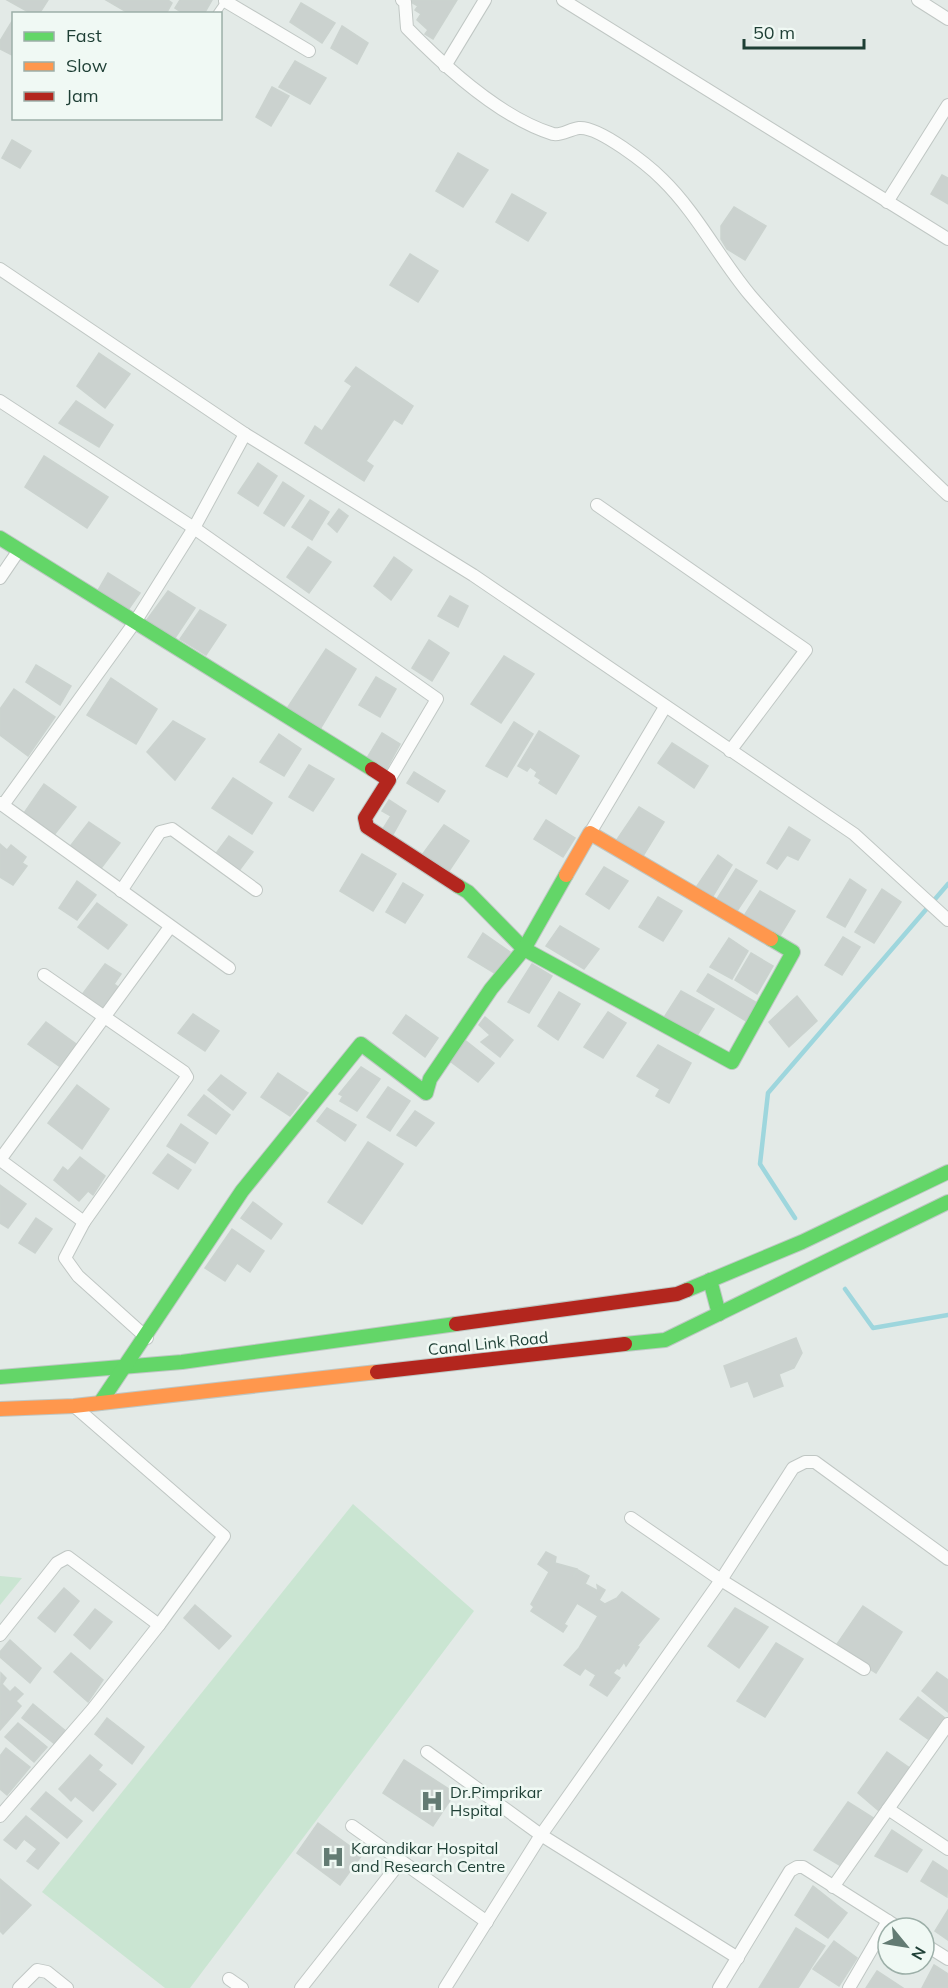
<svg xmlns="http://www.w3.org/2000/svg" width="948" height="1988" font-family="Mulish,sans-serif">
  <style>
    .green { fill: #cae5d2 }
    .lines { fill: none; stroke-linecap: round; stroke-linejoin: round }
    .stream { stroke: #9ed6dd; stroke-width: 4.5 }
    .building { fill: #cbd2cf; stroke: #cbd3cf; stroke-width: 1.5 }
    .lane-casing { stroke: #c0c7c4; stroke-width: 8 }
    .street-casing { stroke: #c0c7c4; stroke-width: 14 }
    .fast-casing { stroke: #bec7c4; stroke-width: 16 }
    .slow-casing { stroke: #bec7c4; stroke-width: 16 }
    .jam-casing { stroke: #bec7c4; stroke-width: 16 }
    .lane { stroke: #fbfcfb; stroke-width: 6 }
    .street { stroke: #fbfcfb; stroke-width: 12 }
    .fast { stroke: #63d668; stroke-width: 14 }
    .slow { stroke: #ff974d; stroke-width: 14 }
    .jam { stroke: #b3261e; stroke-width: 14 }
    .labels { text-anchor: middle; stroke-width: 5; stroke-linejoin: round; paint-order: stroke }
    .street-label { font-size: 16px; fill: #1e3f35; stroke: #f0f9f4 }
    .poi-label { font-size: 16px; fill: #1e3f35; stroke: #f0f9f4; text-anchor: start }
  </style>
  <rect width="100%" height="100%" fill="#e3eae7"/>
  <g class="green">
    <path d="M353,1504l121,107 -284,377h-25l-123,-96z"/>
    <path d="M0,1576l22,2 -22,27z"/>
  </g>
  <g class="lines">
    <g class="stream">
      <path d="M795,1218l-35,-54 8,-71 180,-209"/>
      <path d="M845,1289l28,39 75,-13"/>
    </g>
  </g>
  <g class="building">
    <path d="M7,0h41l-9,14h-7z"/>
    <path d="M106,0h62l4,3 -6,11h-36z"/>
    <path d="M180,0h32l-8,14h-20l-9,-6z"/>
    <path d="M413,0h44l-24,39 -8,-5 3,-4 -11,-10 4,-6 -6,-4 3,-4 -7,-4z"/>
    <path d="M301,3l34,20 -13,20 -32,-21z"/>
    <path d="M14,18v38l-14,-7v-8z"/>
    <path d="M342,26l26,17 -11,21 -26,-16z"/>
    <path d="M295,61l31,17 -16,26 -31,-17z"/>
    <path d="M272,87l17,9 -18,30 -15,-9z"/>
    <path d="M12,140l19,11 -11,17 -18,-10z"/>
    <path d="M458,153l30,17 -25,37 -27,-16z"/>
    <path d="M942,175l6,3v26l-17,-10z"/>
    <path d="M512,194l34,19 -18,28 -32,-19z"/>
    <path d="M734,207l32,19 -21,34 -18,-11 -6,-10v-13z"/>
    <path d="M410,254l28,17 -20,31 -28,-17z"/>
    <path d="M99,353l31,21 -25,34 -28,-22z"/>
    <path d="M356,367l57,39 -11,18 -8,-5 -28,42 7,5 -9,15 -59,-38 10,-17 7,5 30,-45 -7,-5z"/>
    <path d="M76,401l37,24 -14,22 -40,-24z"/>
    <path d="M44,456l64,41 -21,31 -62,-41z"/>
    <path d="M258,463l19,13 -19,30 -20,-13z"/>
    <path d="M283,482l21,14 -20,30 -20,-13z"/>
    <path d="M310,500l19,12 -17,28 -20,-13z"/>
    <path d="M339,509l9,7 -11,16 -9,-8z"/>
    <path d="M308,547l23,15 -22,31 -22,-16z"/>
    <path d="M394,557l18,13 -21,30 -17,-14z"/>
    <path d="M108,573l32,20 -12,17 -31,-18z"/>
    <path d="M168,591l27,17 -20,30 -29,-17z"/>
    <path d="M450,596l18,10 -10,21 -20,-11z"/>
    <path d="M200,610l26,15 -20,30 -26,-16z"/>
    <path d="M429,640l20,13 -17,28 -20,-13z"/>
    <path d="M326,649l30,20 -37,62 -33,-21z"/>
    <path d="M504,656l30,18 -33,49 -30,-19z"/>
    <path d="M36,665l35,21 -11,19 -34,-23z"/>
    <path d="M376,677l20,12 -16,28 -21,-12z"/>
    <path d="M111,678l46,31 -21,35 -49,-29z"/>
    <path d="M14,689l41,28 -27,39 -28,-21v-26z"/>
    <path d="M173,721l32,18 -30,41 -28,-28z"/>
    <path d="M514,722l19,12 -26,43 -21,-11z"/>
    <path d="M539,731l40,25 -23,38 -17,-11 2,-3 -6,-4 2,-4 -7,-5 -3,4 -9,-5z"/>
    <path d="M382,733l18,11 -14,26 -19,-12z"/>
    <path d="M279,734l22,15 -17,27 -24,-14z"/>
    <path d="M672,743l36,23 -14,22 -36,-25z"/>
    <path d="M309,765l25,14 -21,32 -24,-14z"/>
    <path d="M414,772l31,19 -7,11 -31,-19z"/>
    <path d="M233,778l39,25 -20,31 -40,-26z"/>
    <path d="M44,784l32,23 -22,28 -30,-22z"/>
    <path d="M389,800l17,11 -15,27 -10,-6 10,-16 -9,-5z"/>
    <path d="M639,807l25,15 -21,34 -27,-15z"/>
    <path d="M546,820l29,18 -12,19 -29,-18z"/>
    <path d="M89,822l31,21 -21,28 -31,-22z"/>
    <path d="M444,825l25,16 -20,30 -27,-16z"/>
    <path d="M789,827l21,13 -12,20 -11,-5 -10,14 -10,-6z"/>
    <path d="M229,836l24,16 -15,20 -24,-16z"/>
    <path d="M0,844l7,6 4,-5 15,12 -4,6 5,3 -14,19 -13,-8z"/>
    <path d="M362,854l34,20 -23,37 -33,-20z"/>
    <path d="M718,855l14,10 -19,31 -16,-10z"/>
    <path d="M604,867l24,14 -19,28 -23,-15z"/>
    <path d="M736,869l21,12 -22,33 -20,-12z"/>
    <path d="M850,879l16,11 -21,37 -18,-10z"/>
    <path d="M77,881l19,14 -19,25 -18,-12z"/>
    <path d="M403,883l20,12 -18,28 -19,-11z"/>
    <path d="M882,889l19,13 -27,41 -19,-11z"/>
    <path d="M760,891l35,20 -17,28 -36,-20z"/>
    <path d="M658,897l24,14 -19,30 -24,-14z"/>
    <path d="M97,903l30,22 -19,24 -30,-22z"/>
    <path d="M560,926l39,23 -15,20 -38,-23z"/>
    <path d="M483,933l27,19 -14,22 -28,-17z"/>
    <path d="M843,937l17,10 -18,28 -17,-10z"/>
    <path d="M729,938l19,13 -16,28 -22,-12z"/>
    <path d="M751,953l22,13 -16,28 -22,-14z"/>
    <path d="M105,964l16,10 -7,10 7,5 -17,21 -23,-14z"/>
    <path d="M532,964l20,12 -23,37 -21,-11z"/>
    <path d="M708,974l49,29 -11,18 -49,-30z"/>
    <path d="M681,991l33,18 -18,28 -33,-18z"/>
    <path d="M559,992l21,12 -22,36 -20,-14z"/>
    <path d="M797,996l20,25 -28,26 -20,-25z"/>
    <path d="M608,1012l18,11 -23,35 -19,-11z"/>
    <path d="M193,1014l26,17 -14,20 -27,-18z"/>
    <path d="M406,1015l32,23 -13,19 -32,-24z"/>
    <path d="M485,1017l28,23 -13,17 -19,-15 9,-7 -11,-10z"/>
    <path d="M46,1022l30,22 -17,22 -31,-22z"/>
    <path d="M466,1041l28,22 -16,19 -28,-21z"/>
    <path d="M658,1045l33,18 -22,40 -13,-7 4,-7 -23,-13z"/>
    <path d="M361,1067l19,12 -23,32 -17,-10 3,-5 -4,-2z"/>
    <path d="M278,1073l30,20 -18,23 -29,-19z"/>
    <path d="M221,1075l25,18 -13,17 -25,-20z"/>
    <path d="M77,1085l32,24 -27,40 -34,-26z"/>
    <path d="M388,1087l22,14 -20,30 -23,-14z"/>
    <path d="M204,1095l26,20 -14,19 -28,-19z"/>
    <path d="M327,1108l29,17 -11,16 -28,-20z"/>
    <path d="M415,1111l19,12 -18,23 -19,-11z"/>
    <path d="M181,1124l27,19 -13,20 -28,-17z"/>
    <path d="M368,1142l35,22 -41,60 -34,-22z"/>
    <path d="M168,1154l23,16 -13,19 -25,-16z"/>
    <path d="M80,1157l25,19 -12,19 -5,-4 -9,10 -25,-21 9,-13 5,4z"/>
    <path d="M0,1185l26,19 -18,24 -8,-5z"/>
    <path d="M253,1202l29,22 -11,15 -30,-21z"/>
    <path d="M36,1218l16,11 -17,24 -16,-10z"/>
    <path d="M232,1229l32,22 -14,21 -13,-9 -12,18 -20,-13z"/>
    <path d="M796,1338l6,15 -8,15 -15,6 4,12 -29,11 -6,-16 -17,6 -7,-21z"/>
    <path d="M546,1552l10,5 -1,6 22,6 -4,8 5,-7 11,6 -4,8 13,7 -1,-6 8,5 -6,10 6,4 12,-6 5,-6 37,27 -22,27 2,1 -13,19 -2,-4 -5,7 -2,-1 -4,5 7,5 -13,18 -17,-11 6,-10 -11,-7 -5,7 -16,-10 15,-17 19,-32 -21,-13 -13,21 3,2 -4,6 -32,-21 3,-4 -3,-3 18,-32 -11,-8z"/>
    <path d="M64,1588l15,13 -24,31 -17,-14z"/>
    <path d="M195,1605l36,31 -12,13 -35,-31z"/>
    <path d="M863,1606l39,26 -26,41 -41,-26z"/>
    <path d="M735,1608l33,19 -29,41 -31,-22z"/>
    <path d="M95,1609l17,13 -22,27 -16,-14z"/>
    <path d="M10,1640l31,28 -11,15 -30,-26v-5z"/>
    <path d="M776,1643l27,16 -38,58 -28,-16z"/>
    <path d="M71,1653l32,27 -15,22 -34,-30z"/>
    <path d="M937,1672l11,8v32l-26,-21z"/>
    <path d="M1,1673l5,5 -4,6 8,8 5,-5 8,7 -7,7 5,5 -21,24z"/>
    <path d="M918,1697l27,21 -17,21 -28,-20z"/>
    <path d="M33,1704l34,28 -11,13 -34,-27z"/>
    <path d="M107,1718l37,29 -12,17 -37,-30z"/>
    <path d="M18,1723l29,24 -13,15 -29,-25z"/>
    <path d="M6,1748l24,19 -23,28 -7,-6v-33z"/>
    <path d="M887,1752l24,17 -32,42 -21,-18z"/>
    <path d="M90,1755l12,10 -4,5 18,14 -23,27 -18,-15 -4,5 -12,-12z"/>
    <path d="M404,1760l51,33 -22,33 -50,-33z"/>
    <path d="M46,1792l36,29 -15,17 -36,-29z"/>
    <path d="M848,1802l27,17 -34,47 -27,-16z"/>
    <path d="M26,1816l33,27 -21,26 -11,-8 10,-12 -13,-10 -8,10 -12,-9z"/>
    <path d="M318,1823l44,32 -22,30 -43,-32z"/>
    <path d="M892,1830l30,20 -15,22 -32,-16z"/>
    <path d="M933,1861l15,10 -1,26 -26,-16z"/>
    <path d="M0,1879l31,26 -28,29 -3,-3z"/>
    <path d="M813,1886l34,27 -19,25 -33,-23z"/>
    <path d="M948,1910v30l-13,-9z"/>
    <path d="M796,1928l29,18 -27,42h-39z"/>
    <path d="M834,1941l23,17 -18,28 -26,-17z"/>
    <path d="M934,1965l14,9v14h-26z"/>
    <path d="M877,1971l26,17h-37z"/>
  </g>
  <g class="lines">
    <g class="lane-casing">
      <path id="lane" d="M216,14l9,-13"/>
    </g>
    <g class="street-casing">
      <g id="street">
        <path d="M402,0l3,2 2,26c38,39 94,90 146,106 8,2 17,-5 26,-6 20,-2 69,37 83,51 35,34 57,79 88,116 61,71 130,135 198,200"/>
        <path d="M563,0l385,239"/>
        <path d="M918,0l30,19"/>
        <path d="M225,1l84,50"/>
        <path d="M445,66l40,-66"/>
        <path d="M887,202l61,-97"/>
        <path d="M0,269l245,165 228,141 381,259 94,86"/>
        <path d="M0,401l194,127 243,171 -48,81"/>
        <path d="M597,505l209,145 -76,101"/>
        <path d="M0,578l19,-28"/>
        <path d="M0,803l229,165"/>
        <path d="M3,805l132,-183 59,-94 51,-94"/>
        <path d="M590,833l75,-126"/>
        <path d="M121,891l39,-59 12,-3 84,61"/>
        <path d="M44,975l140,97 3,5 -103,145 -19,36 13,18 69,62"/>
        <path d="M84,1222l-81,-60 -1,-5 168,-230"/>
        <path d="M74,1406l150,130 -65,89"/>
        <path d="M631,1518l90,62 143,89"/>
        <path d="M0,1635l57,-72 11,-6 91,68 -67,85 -92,106"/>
        <path d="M427,1752l114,83 197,123"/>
        <path d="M888,1809l60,40"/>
        <path d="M352,1826l135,96"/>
        <path d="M833,1887l115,-163"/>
        <path d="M924,1944l24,15"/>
        <path d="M229,1979l13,9"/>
        <path d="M19,1988l18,-18 10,2 20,16"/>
        <path d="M301,1988l100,-127"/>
        <path d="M445,1988l96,-153 180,-255 72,-112 12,-6h10l133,97"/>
        <path d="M719,1988l71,-117 7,-4h6l96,61"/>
        <path d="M849,1988l39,-67"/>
      </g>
    </g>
    <g class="fast-casing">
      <g id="fast">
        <path d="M0,538l372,231"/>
        <path d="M458,886l10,6 56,57 208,113 61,-110 -22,-13"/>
        <path d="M710,1280l9,34"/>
        <path d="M687,1290l115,-48 146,-70"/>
        <path d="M625,1344l40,-4 283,-138"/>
        <path d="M0,1377l182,-15 274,-38"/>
        <path d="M100,1403l142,-212 119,-147 65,49 4,-14 61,-90 33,-40 42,-74"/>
      </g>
    </g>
    <g class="slow-casing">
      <g id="slow">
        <path d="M566,875l24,-42 181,106"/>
        <path d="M0,1409l74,-3 303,-34"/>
      </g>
    </g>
    <g class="jam-casing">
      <g id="jam">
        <path d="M372,769l17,11 -24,38 2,9 91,59"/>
        <path d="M456,1324l221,-30 10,-4"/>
        <path d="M377,1372l248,-28"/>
      </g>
    </g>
    <use href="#lane" class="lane"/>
    <use href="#street" class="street"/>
    <use href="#fast" class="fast"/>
    <use href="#slow" class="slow"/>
    <use href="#jam" class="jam"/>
  </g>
  <defs>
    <g id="hospital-bare" transform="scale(1.8)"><path d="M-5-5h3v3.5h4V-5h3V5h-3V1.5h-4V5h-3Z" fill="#637b73" stroke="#f0f9f4" stroke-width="2.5" paint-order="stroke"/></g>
  </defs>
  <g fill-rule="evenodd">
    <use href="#hospital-bare" x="432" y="1801"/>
    <use href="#hospital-bare" x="333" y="1857"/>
  </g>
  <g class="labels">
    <g class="street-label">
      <text transform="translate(488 1343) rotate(-6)" y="6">Canal Link Road</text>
    </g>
    <g class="poi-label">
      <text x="450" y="1798">Dr.Pimprikar<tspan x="450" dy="18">Hspital</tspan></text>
      <text x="351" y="1854">Karandikar Hospital<tspan x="351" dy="18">and Research Centre</tspan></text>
    </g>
  </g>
  <rect x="12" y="12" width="210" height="108" fill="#f0f9f4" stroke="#9cafa8" stroke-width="1.5"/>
  <rect x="24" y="32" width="30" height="9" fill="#63d668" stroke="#9cafa8" stroke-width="1.5"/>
  <text x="66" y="42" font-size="18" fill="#1e3f35">Fast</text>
  <rect x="24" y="62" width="30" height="9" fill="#ff974d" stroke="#9cafa8" stroke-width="1.5"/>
  <text x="66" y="72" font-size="18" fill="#1e3f35">Slow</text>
  <rect x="24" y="92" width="30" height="9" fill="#b3261e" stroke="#9cafa8" stroke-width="1.5"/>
  <text x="66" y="102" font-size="18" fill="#1e3f35">Jam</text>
  <g transform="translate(906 1946) rotate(120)"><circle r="28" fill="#f0f9f4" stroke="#9cafa8" stroke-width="1.5"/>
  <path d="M0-4.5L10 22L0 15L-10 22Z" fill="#637b73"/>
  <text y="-9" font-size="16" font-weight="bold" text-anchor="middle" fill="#1e3f35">N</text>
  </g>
  <path d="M744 39v9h120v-9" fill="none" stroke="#1e3f35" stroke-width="3"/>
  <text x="753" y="39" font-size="18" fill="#1e3f35" stroke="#f0f9f4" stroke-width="4.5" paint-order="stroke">50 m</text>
</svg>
